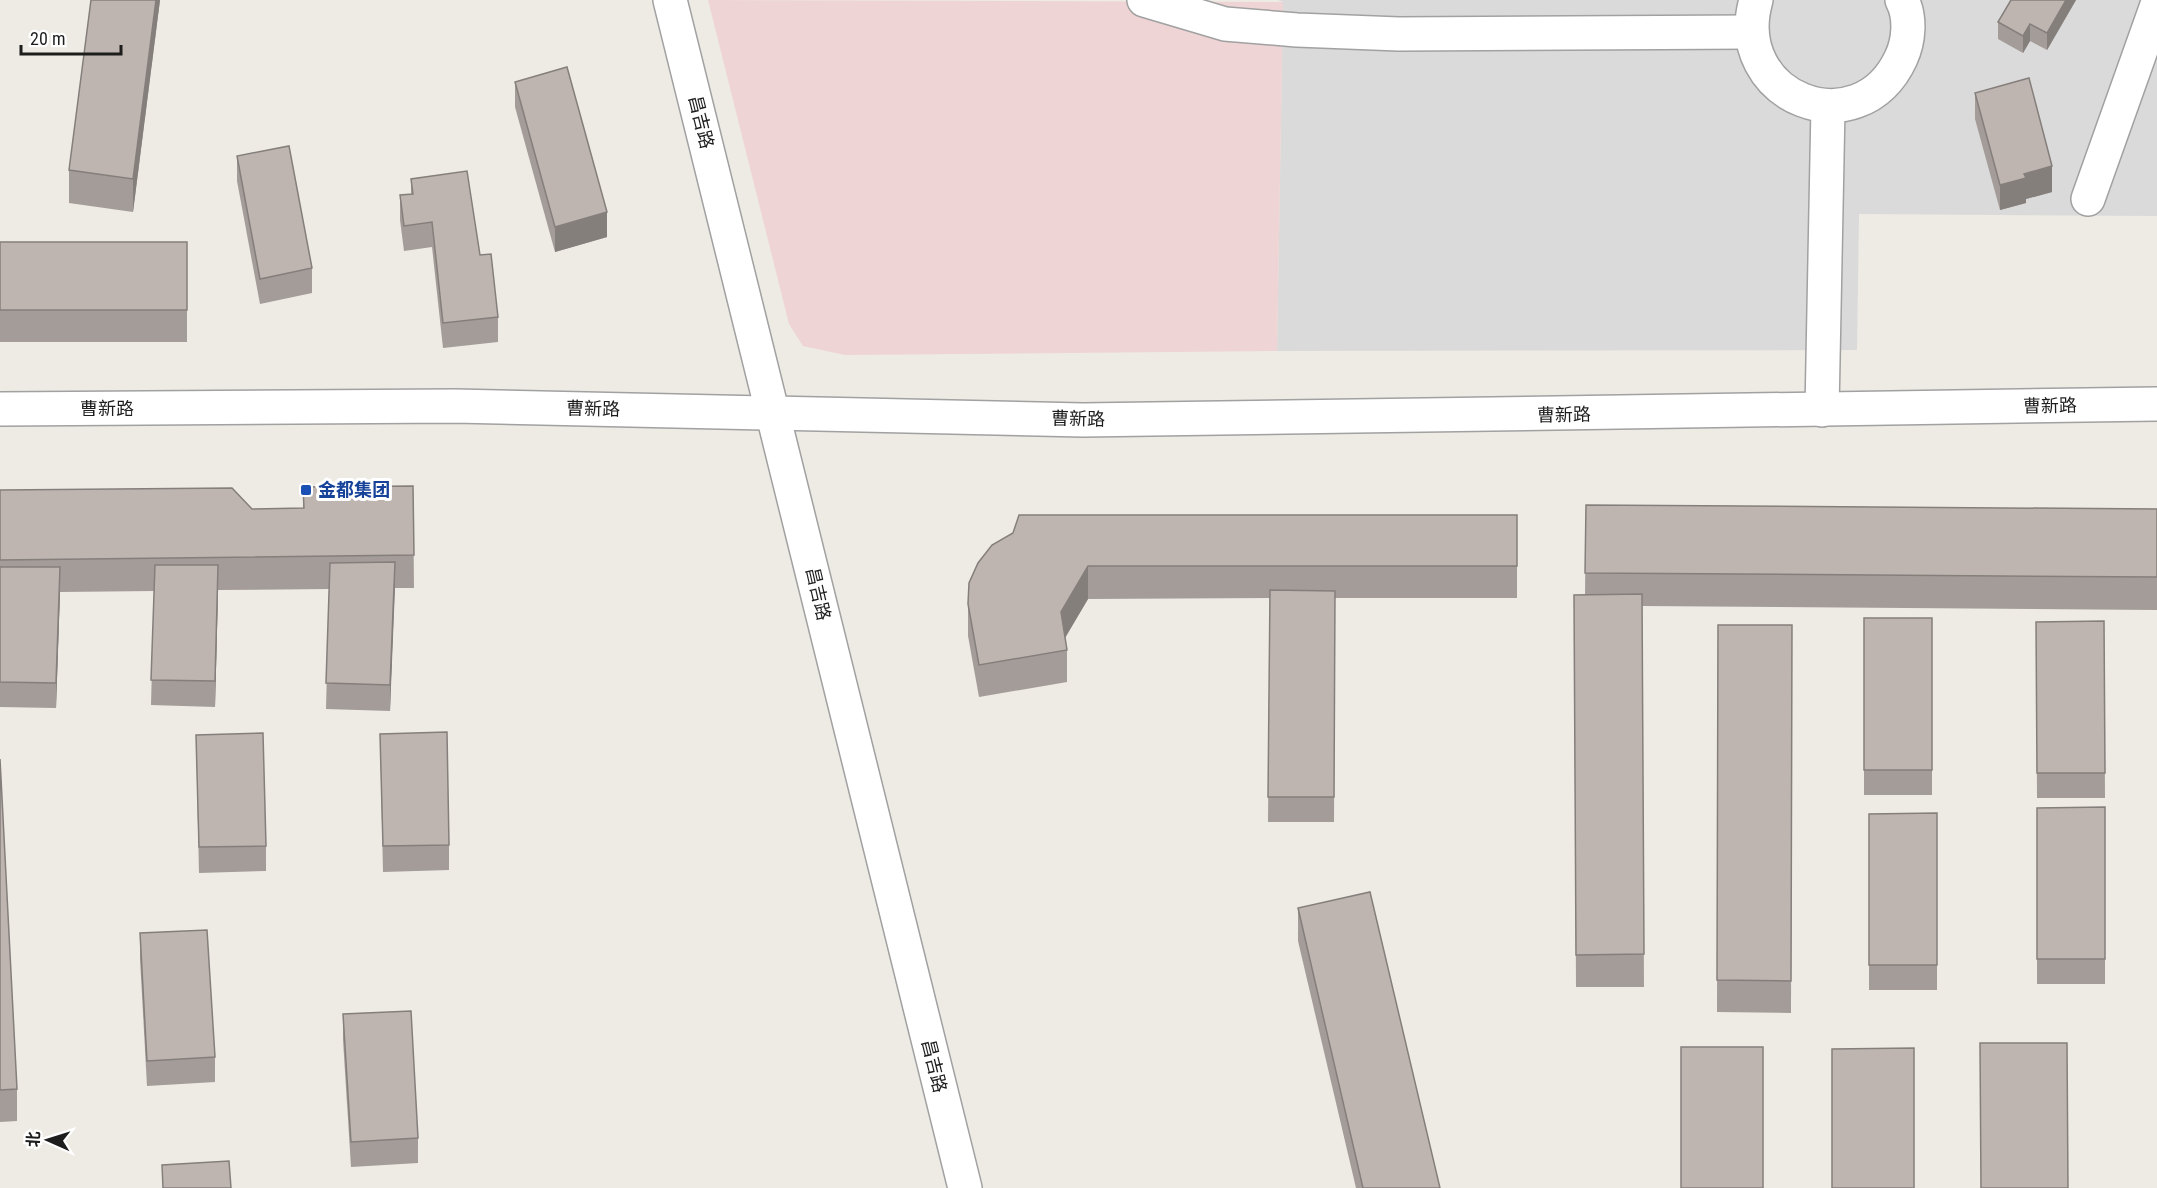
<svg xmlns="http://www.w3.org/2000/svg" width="2157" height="1188" font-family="'Roboto Condensed','Noto Sans SC',sans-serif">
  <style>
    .residential { fill: #dbdada }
    .commercial { fill: #eed4d4 }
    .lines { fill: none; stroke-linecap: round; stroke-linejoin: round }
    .minor-casing { stroke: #a1a1a1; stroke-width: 36 }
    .minor { stroke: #fff; stroke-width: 33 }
    .wall { fill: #a39c98 }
    .shaded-wall { fill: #857f7c }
    .building { fill: #beb5b1; stroke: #857f7c; stroke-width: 1.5 }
    .transit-dot { fill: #1a4fb4; stroke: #fff; stroke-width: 2 }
    .labels { text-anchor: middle; stroke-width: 6; stroke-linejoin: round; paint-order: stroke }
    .street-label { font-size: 18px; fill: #1d1d1d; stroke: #fff }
    .transit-label { font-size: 18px; font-weight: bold; fill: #164399; stroke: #fff; text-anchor: start }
  </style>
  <rect width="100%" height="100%" fill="#eeeae4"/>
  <path class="residential" d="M1278,0h879v216l-298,-2 -2,136 -580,1 6,-349z"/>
  <path class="commercial" d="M708,0l575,2 -6,349 -432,4 -42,-9 -14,-22z"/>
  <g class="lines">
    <g class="minor-casing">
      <g id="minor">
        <path d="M670,0c100,396 194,793 295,1188"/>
        <path d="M1144,0l81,24 72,6 102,4 352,-2"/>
        <path d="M1756,0c-28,98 103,149 145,58 8,-17 10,-41 1,-58"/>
        <path d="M2088,199l69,-194"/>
        <path d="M0,409l455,-3 628,14 1074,-16"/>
        <path d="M1822,410l6,-303"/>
      </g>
    </g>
    <use href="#minor" class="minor"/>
  </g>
  <g class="wall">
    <path d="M91,0h69l-27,212 -64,-9v-33z"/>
    <path d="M2011,0h65l-29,50 -17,-9 -7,12 -25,-14v-17z"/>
    <path d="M515,82l92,155 -52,15 -40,-145z"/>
    <path d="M1975,93l77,99 -26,7v4l-26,7 -25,-91z"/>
    <path d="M237,156l75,112v25l-52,11 -23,-123z"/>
    <path d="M411,179l69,76 18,62v25l-55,6 -11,-101 -28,4 -4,-31v-25l11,-1z"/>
    <rect x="0" y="242" width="187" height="100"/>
    <path d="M413,486l1,102h-20l-4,123 -64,-2 3,-120 -111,1 -3,117 -64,-2 3,-114 -94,1 -4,116 -56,-1v-217l252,19 51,-1v-21z"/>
    <path d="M1586,505l571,4v101l-515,-4 2,381h-68l-2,-392h11z"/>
    <path d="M1517,515v83h-182l-1,224h-66l2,-224 -182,1 -23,38 2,13v32l-88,15 -11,-61v-32l10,-41z"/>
    <rect x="1864" y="618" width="68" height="177"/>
    <path d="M2104,621l1,177h-68l-1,-176z"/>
    <path d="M1718,625h74l-1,388 -74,-1z"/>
    <path d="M380,734l69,111v25l-66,2z"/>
    <path d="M196,735l70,111v25l-67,2z"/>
    <path d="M0,759l17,330v32l-17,1z"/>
    <path d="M2105,807v177h-68v-176z"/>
    <path d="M1937,813v177h-68v-176z"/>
    <path d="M1298,908l142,280h-84l-58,-247z"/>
    <path d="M140,933l75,124v25l-68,4 -7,-127z"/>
    <path d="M343,1014l75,124v25l-67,4 -8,-127z"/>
  </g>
  <g class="shaded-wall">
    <path d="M156,0h4l-27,212v-33z"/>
    <path d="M2066,0h10l-29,50v-17z"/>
    <path d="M2030,24v17l-7,12v-17z"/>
    <path d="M2052,166v26l-26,7v4l-26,7v-25l24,-11z"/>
    <path d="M607,212v25l-52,15v-25z"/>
    <path d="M395,562v26l-5,123v-26z"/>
    <path d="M218,565v25l-3,117v-26z"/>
    <path d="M1088,566v33l-27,46v-33z"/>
    <path d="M60,567v25l-4,116v-25z"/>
  </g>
  <g class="building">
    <path d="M91,0h65l-23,179 -64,-9z"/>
    <path d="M2011,0h55l-19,33 -17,-9 -7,12 -25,-14z"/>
    <path d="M567,67l40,145 -52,15 -40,-145z"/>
    <path d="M2029,78l23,88 -28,8 2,4 -26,7 -25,-92z"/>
    <path d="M289,146l23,122 -52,11 -23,-123z"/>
    <path d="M467,171l13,84 11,-1 7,63 -55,6 -11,-101 -28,4 -4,-31 13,-1 -2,-15z"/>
    <rect x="0" y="242" width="187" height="68"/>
    <path d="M413,486l1,69 -414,5v-70l232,-2 20,21 52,-1 -1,-21z"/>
    <path d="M1586,505l571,4v68l-572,-4z"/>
    <path d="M1019,515h498v51h-429l-27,46 6,38 -88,15 -11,-61 1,-21 9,-20 14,-18 21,-12z"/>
    <path d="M395,562l-5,123 -64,-2 4,-120z"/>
    <path d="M155,565h63l-3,116 -64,-1z"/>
    <path d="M0,567h60l-4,116 -56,-1z"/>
    <path d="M1270,590l65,1 -1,206h-66z"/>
    <path d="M1642,594l2,360 -68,1 -2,-360z"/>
    <rect x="1864" y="618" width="68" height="152"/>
    <path d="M2104,621l1,152h-68l-1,-151z"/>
    <path d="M1718,625h74l-1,356 -74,-1z"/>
    <path d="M447,732l2,113 -66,1 -3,-112z"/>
    <path d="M263,733l3,113 -67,1 -3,-112z"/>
    <path d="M0,759l17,330 -17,1z"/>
    <path d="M2105,807v152h-68v-151z"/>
    <path d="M1937,813v152h-68v-151z"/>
    <path d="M1370,892l70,296h-77l-65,-280z"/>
    <path d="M207,930l8,127 -68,4 -7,-128z"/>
    <path d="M411,1011l7,127 -67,4 -8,-128z"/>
    <path d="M1980,1043h87l1,145h-87z"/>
    <rect x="1681" y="1047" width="82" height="141"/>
    <path d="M1914,1048v140h-82v-139z"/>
    <path d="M229,1161l2,27h-68l-1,-23z"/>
  </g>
  <rect class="transit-dot" x="300" y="484" width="12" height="12" rx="3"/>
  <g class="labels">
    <g class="street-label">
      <text transform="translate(701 122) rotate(76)" y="6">昌吉路</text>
      <text transform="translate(2050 406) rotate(-1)" y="6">曹新路</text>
      <text x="107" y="415">曹新路</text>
      <text transform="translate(593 409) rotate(1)" y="6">曹新路</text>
      <text transform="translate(1564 415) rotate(-1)" y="6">曹新路</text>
      <text transform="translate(1078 419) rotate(1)" y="6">曹新路</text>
      <text transform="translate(818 594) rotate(77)" y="6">昌吉路</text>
      <text transform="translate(934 1066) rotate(76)" y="6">昌吉路</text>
    </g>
    <g class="transit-label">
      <text x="318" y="496">金都集团</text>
    </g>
  </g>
  <g transform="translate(48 1140) rotate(273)" stroke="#ffffff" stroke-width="4.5" paint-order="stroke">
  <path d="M0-4.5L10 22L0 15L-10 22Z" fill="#1d1d1d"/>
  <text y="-9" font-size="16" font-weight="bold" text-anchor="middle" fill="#1d1d1d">北</text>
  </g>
  <path d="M21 45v9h100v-9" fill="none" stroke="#1d1d1d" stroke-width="3"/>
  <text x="30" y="45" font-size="18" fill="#1d1d1d" stroke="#ffffff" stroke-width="4.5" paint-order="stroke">20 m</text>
</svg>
